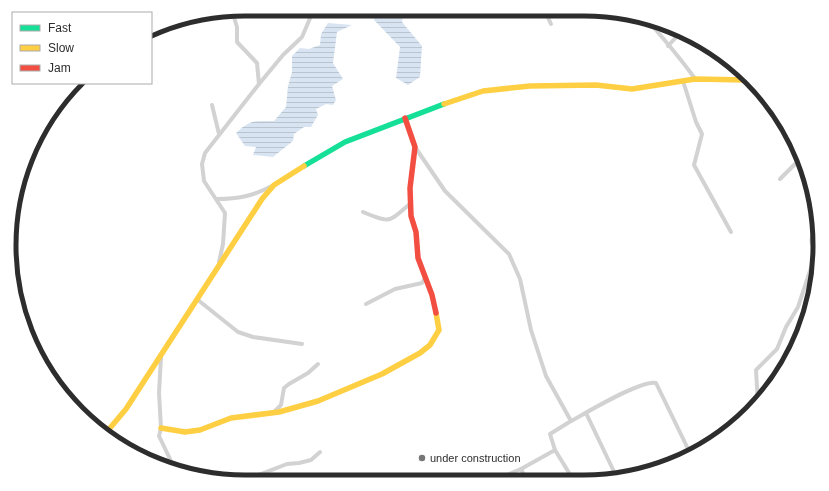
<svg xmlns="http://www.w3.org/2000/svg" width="829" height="491" font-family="Arial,sans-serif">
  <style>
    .water { fill: url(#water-rules) }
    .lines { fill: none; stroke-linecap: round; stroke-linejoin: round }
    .street { stroke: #d2d2d2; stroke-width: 4 }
    .fast { stroke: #16e098; stroke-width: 5.5 }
    .slow { stroke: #ffcf43; stroke-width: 5.5 }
    .jam { stroke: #f24e42; stroke-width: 5.5 }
    .poi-dot { fill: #767676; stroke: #fff; stroke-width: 1.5 }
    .labels { text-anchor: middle; stroke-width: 4; stroke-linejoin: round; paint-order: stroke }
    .poi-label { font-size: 11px; fill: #2d2d2d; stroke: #fff; text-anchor: start }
    .rim { fill: none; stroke: #2d2d2d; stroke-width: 5 }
  </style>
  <defs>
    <pattern id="water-rules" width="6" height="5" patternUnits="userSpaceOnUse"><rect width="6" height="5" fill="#d8e4f1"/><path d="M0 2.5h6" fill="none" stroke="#bac4cf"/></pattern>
  </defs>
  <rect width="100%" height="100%" fill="#fff"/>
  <g class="water">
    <path d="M375,9h29l-2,13 20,24 -2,31 -12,8 -12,-7 4,-31 -26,-27z"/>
    <path d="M328,23l24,2 -15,7 -4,31 10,16 -11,7 4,14 -3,5 -7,-1 -10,5 2,6 -7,12h-7l-10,7 -1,7 -20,16 -20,-2 3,-8 -11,-1 -9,-13c15,-14 19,-12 38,-12l12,-14 2,-21 4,-14v-16l8,-8 9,1 11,-4 1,-11z"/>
  </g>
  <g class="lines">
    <g class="street">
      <path d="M544,9l7,15"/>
      <path d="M232,11l5,16v15l20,21 2,21"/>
      <path d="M647,19c16,20 33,38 48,60"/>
      <path d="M668,46l13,-14"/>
      <path d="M683,81l13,41 6,12 -8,31 37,67"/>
      <path d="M212,105l7,29"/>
      <path d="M415,147l30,44 64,63 11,25 11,51 15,46 25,45 -21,13 5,16 -34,19 -29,12"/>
      <path d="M780,179l19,-19"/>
      <path d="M217,199c21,0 36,-3 55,-13"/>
      <path d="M363,212c29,12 25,10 48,-9"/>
      <path d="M815,249c-6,-7 -3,-12 0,-20"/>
      <path d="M219,262l4,-18 2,-31 -21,-32 -2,-17 3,-11 54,-69 24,-29 19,-18 12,-28"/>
      <path d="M198,300l40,32 15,5 49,7"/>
      <path d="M366,304l29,-15 27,-6 3,-5"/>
      <path d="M161,357l-2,36 2,35 -2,8 12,25 9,10"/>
      <path d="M758,404l-2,-34 21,-21 9,-22 12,-20 17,-51"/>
      <path d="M274,412l7,-7 3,-17 5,-4 19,-11 10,-9"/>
      <path d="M586,413l31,65"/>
      <path d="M571,421c15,-8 71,-42 85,-38l35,72"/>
      <path d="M555,450l19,31"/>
      <path d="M521,469l6,12"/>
      <path d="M243,481l44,-17 12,-1 12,-3 9,-8"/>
    </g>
    <path class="fast" d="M304,166l41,-24 99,-38"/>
    <g class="slow">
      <path d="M444,104l39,-13 47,-5 66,-1 36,4 63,-10 51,1"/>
      <path d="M161,428l24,4 15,-2 31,-12 48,-6 39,-11 64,-27 38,-21 10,-8 9,-15 -3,-17"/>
      <path d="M105,434l21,-25 136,-210 12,-14 30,-19"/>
    </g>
    <path class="jam" d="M405,118l10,29 -5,41 1,28 5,16 2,26 14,37 4,18"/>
  </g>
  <circle class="poi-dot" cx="422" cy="458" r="4"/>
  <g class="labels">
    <g class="poi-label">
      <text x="430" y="462">under construction</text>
    </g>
  </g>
  <path d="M0 0H829V491H0ZM245 16H584A229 229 0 0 1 813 245V246A229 229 0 0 1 584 475H245A229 229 0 0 1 16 246V245A229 229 0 0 1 245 16Z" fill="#fff" fill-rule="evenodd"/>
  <path class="rim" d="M245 16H584A229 229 0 0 1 813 245V246A229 229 0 0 1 584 475H245A229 229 0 0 1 16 246V245A229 229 0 0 1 245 16Z"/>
  <rect x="12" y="12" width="140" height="72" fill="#ffffff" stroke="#ababab"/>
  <rect x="20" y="25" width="20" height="6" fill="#16e098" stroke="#ababab"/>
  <text x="48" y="32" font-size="12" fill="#2d2d2d">Fast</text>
  <rect x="20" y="45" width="20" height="6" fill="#ffcf43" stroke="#ababab"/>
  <text x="48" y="52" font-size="12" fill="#2d2d2d">Slow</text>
  <rect x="20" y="65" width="20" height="6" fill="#f24e42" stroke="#ababab"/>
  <text x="48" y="72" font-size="12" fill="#2d2d2d">Jam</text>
</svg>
